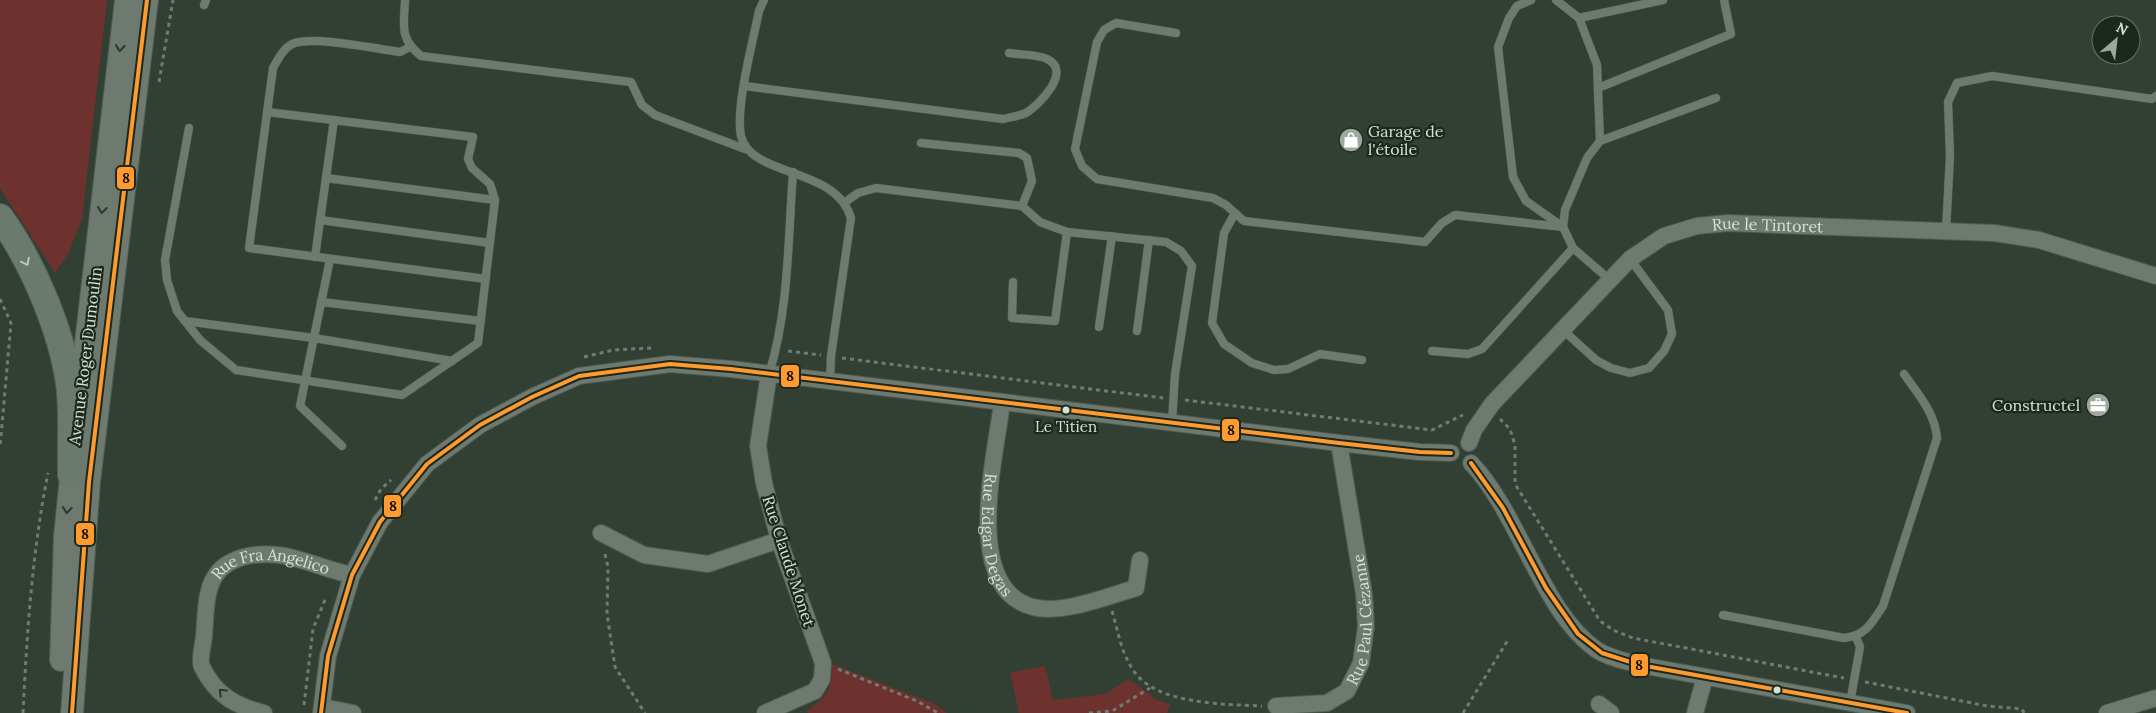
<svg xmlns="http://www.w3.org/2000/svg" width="2156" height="713" font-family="Lora,serif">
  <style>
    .green { fill: #6d322d }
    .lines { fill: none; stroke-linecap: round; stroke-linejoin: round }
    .service-casing { stroke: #4f5b50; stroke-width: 9 }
    .minor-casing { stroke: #4f5b50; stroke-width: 18 }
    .secondary-casing { stroke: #4f5b50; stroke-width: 24 }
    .trunk-casing { stroke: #4f5b50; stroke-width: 28 }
    .path { stroke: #727b72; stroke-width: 3; stroke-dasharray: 4 4; stroke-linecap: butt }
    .service { stroke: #6e7a6f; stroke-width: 8 }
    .minor { stroke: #6e7a6f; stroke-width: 16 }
    .secondary { stroke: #6e7a6f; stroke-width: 22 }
    .trunk { stroke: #6a7a6c; stroke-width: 26 }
    .bus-1-casing { stroke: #1d281d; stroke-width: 8 }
    .bus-1 { stroke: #fe9a2e; stroke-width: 4 }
    .oneway { stroke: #2d382d }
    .oneway2 { stroke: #b9c8ba }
    .bus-dot { fill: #d3e2d4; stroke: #1d281d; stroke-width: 2 }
    .labels { text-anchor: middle; stroke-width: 4.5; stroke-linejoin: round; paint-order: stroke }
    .bus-label { font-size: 15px; fill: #d3e2d4; stroke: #1d281d }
    .poi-label { font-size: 16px; fill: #d3e2d4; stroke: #1d281d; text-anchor: start }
    .street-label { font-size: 16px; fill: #d3e2d4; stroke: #1d281d }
    .line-badge { stroke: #1d281d; stroke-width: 2 }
    .pale-badge-label { font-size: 14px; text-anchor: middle; font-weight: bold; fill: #111 }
  </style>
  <rect width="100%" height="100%" fill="#323f33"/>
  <g class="green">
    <path d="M0,0h107l-25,219 -14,35 -13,19 -55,-85z"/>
    <path d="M832,664l103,40 12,9h-139l-1,-3c22,-13 25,-22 25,-46z"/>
    <path d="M1045,666l8,34 52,-6 24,-15 28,21 13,4 -3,9h-148l-9,-40z"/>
  </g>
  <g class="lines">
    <g class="service-casing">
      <g id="service">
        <path d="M405,0c-1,26 -6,38 16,56l210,26 11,23 13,10 90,34"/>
        <path d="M764,0l-5,11c-6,30 -24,97 -18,125 10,42 95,30 110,82l-20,138 -1,26"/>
        <path d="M1556,0l23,18 18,47 3,76"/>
        <path d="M204,5l2,-5"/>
        <path d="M1579,18l84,-18"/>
        <path d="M1176,33l-60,-10 -12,7 -7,12 -22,107 7,17 15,13 116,19 13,7 18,16 181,21 17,-19 13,-8 108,12 -37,-26 -13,-24 -15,-130 11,-29 8,-12 14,-6"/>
        <path d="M410,47l-10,5c-24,-3 -87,-17 -108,-8 -9,5 -14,15 -19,24l-24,180 237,31"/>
        <path d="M745,86l258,33c7,-2 16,-3 23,-6 13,-8 47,-42 21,-54 -10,-5 -27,-4 -38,-6"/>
        <path d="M1598,88l133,-54 -7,-34"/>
        <path d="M189,128l-24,132 2,20 10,31 23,29 36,30 166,25 76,-52 17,-143 -5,-16 -18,-16 -4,-9 5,-22 -206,-25"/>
        <path d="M921,143l98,10 8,5 5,23 -10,25"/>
        <path d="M326,178l169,22"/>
        <path d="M844,203l14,-10 18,-5 146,18 18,16 27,10 99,10 15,9 11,15 -17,108 -3,48"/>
        <path d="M1235,213l-11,20 -12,90 12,21 28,19 22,7 14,-1 32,-15 42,6"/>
        <path d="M320,220l170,23"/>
        <path d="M1946,231l4,-75 -2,-54 9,-19 35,-7 160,23 4,-3"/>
        <path d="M315,257l19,-137"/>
        <path d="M330,259l-30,147 42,40"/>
        <path d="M1610,280l-37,-32 -10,-21 2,-17 22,-52 13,-17 116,-43"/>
        <path d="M1013,282l-1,36 43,3 12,-89"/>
        <path d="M321,302l160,19"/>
        <path d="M185,321l129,17 138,23"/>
        <path d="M1099,327l13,-91"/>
        <path d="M1563,330l33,30 15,8 19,5 19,-5 15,-17 8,-17 -4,-24 -38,-51"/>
        <path d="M1137,331l12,-91"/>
        <path d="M1432,351l36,3 14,-5 91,-101"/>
        <path d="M769,374c20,-64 19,-135 24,-202"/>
        <path d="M1723,615l121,23c21,-2 28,-15 39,-32l54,-168c-2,-25 -19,-44 -33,-64"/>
        <path d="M1850,703l10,-56 -4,-10"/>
      </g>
    </g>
    <g class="minor-casing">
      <g id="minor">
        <path id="s1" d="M1002,403c-6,51 -41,186 31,204 29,8 75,-11 103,-19l4,-28"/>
        <path id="s2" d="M1469,443l5,-13 18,-26 138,-145 34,-23 33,-10 31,-3 266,10 45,7 117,36"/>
        <path d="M1471,463c48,50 72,151 126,187 12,8 28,11 43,15l267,48"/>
        <path d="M601,533l43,22 64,9 71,-24"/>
        <path d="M1599,704l12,9"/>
        <path id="s3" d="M1276,706l51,-3 20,-12 14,-28 5,-37 -2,-32 -25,-151"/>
        <path d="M323,707l30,6"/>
        <path id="s4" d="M264,713c-29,-7 -48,-18 -62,-46 -3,-7 1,-22 2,-30 3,-36 -1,-72 44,-81 40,-8 67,12 104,19"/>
        <path d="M321,713l7,-57 24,-81 28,-53 47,-58 53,-39 52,-28 47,-21 91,-12 61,5 608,74 81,9 31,1"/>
        <path d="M765,713l50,-22 7,-12 1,-16 -44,-123 -15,-57 -6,-37 11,-72"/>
        <path d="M1695,713l10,-36"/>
        <path d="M2107,713l49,-15"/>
      </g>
    </g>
    <g class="secondary-casing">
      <g id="secondary">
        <path d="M78,411l48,-411"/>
        <path d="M61,660l4,-124 8,-78"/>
        <path d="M72,713l17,-231 58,-482"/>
      </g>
    </g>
    <g class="trunk-casing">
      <path id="trunk" d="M0,217c32,44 61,112 69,166 4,30 1,62 2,92"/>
    </g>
    <g class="path">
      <path d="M159,82l14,-82"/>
      <path d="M0,299l11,24 -11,124"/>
      <path d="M788,351l33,4"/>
      <path d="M584,357l29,-7 39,-2"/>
      <path d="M842,358l321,40"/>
      <path d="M1185,400l247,30 31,-15"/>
      <path d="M1500,419l10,10 5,16v39l85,137 13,9 20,8 211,40"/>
      <path d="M375,500l6,-11 10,-9"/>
      <path d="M605,554l3,13 -1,47 8,53 30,46"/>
      <path d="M1112,611c6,20 9,41 21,59 23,35 91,34 129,36"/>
      <path d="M838,669l79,32 21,12"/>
      <path d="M1865,682l122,24 35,3 2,4"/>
      <path d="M304,705l9,-76 13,-32"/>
      <path d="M23,713c4,-81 9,-160 25,-240"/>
      <path d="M1089,713l23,-2 38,-23"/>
      <path d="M1463,713l45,-73"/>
    </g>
    <use href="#service" class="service"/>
    <use href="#minor" class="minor"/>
    <use href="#secondary" class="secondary"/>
    <use href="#trunk" class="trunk"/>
    <g class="bus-1-casing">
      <g id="bus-1">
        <path d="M1471,463l32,45 43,80 32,46 24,19 38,12 267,48"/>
        <path d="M72,713l17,-231 58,-482"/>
        <path d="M321,713l7,-57 24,-81 28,-53 47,-58 53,-39 52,-28 47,-21 91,-12 61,5 608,74 81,9 31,1"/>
      </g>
    </g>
    <use href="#bus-1" class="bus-1"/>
  </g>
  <defs><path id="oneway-chevron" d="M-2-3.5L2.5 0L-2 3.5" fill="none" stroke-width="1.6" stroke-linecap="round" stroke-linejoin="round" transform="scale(1.25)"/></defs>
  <g class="oneway">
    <use href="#oneway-chevron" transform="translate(120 48) rotate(96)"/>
    <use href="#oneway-chevron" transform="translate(102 210) rotate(97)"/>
    <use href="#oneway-chevron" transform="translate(67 510) rotate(96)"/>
    <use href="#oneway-chevron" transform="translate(222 692) rotate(-136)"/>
  </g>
  <use class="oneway2" href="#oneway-chevron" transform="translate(26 262) rotate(64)"/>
  <defs>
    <g id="shop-disc" transform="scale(1.25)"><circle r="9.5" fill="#9ba99c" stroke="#1d281d"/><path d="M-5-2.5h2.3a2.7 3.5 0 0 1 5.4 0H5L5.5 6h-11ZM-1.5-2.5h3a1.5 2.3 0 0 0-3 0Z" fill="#fff"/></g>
    <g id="office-disc" transform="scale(1.25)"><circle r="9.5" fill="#9ba99c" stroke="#1d281d"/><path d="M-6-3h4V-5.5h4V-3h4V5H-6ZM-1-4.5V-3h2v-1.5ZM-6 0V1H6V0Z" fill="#fff"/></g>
  </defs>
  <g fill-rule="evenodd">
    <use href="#shop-disc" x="1351" y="140"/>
    <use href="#office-disc" x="2098" y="405"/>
  </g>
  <g class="bus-dot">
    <circle cx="1066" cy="410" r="4.5"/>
    <circle cx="1777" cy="690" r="4.5"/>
  </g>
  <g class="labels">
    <g class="bus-label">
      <text x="1066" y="432">Le Titien</text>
    </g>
    <g class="poi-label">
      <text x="1368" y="137">Garage de<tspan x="1368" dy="18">l'étoile</tspan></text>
      <text x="2080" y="411" text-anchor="end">Constructel</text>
    </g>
    <g class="street-label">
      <text dy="6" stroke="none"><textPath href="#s2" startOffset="392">Rue le Tintoret</textPath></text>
      <text transform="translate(85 356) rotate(-83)" y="6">Avenue Roger Dumoulin</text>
      <text dy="6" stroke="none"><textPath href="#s1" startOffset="134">Rue Edgar Degas</textPath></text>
      <text transform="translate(789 561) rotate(72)" y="6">Rue Claude Monet</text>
      <text dy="6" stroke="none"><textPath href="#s4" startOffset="234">Rue Fra Angelico</textPath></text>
      <text dy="6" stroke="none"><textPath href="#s3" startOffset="149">Rue Paul Cézanne</textPath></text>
    </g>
  </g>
  <g class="line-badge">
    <rect x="116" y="166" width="19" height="24" rx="5" fill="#fe9a2e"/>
    <rect x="780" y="364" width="20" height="24" rx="5" fill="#fe9a2e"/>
    <rect x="1221" y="418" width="19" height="24" rx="5" fill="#fe9a2e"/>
    <rect x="383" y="494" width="19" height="24" rx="5" fill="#fe9a2e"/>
    <rect x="75" y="522" width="20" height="24" rx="5" fill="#fe9a2e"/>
    <rect x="1630" y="653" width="19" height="24" rx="5" fill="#fe9a2e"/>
  </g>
  <g class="pale-badge-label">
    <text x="126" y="183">8</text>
    <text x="790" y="381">8</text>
    <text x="1231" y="435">8</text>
    <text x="393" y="511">8</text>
    <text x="85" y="539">8</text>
    <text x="1639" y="670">8</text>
  </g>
  <g transform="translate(2116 40) rotate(28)"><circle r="24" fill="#1d281d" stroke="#667266"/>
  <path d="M0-4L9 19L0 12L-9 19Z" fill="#9ba99c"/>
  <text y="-8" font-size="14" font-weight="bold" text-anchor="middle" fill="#d3e2d4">N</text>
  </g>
</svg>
